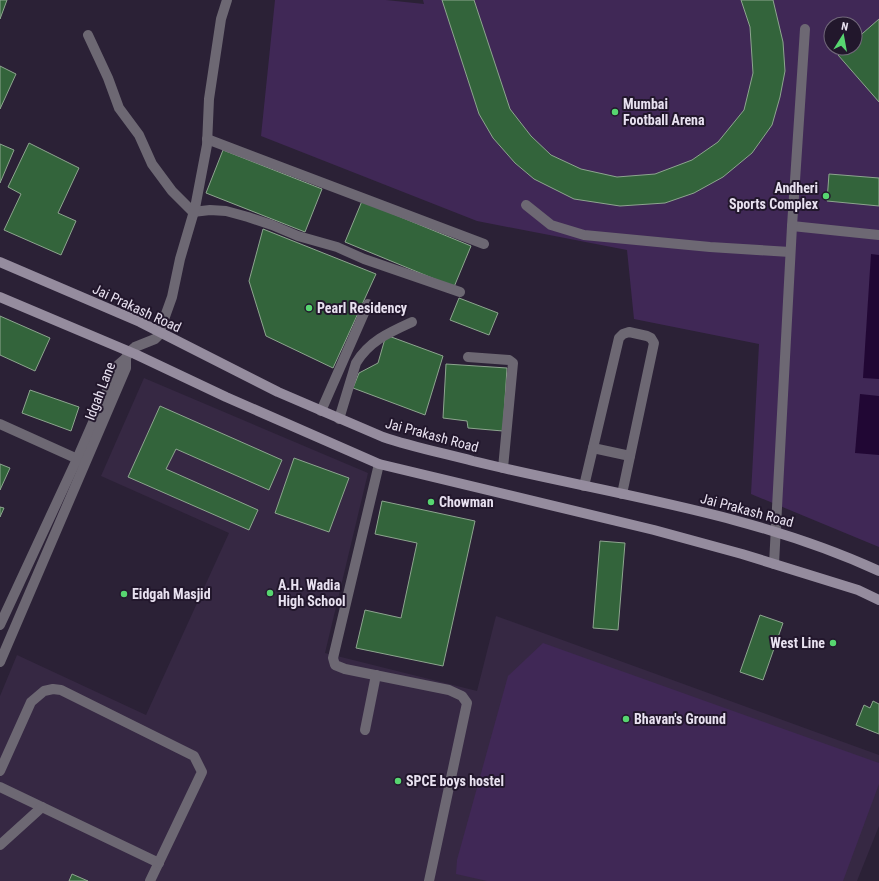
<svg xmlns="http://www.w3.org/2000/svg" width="879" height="881" font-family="'Roboto Condensed',sans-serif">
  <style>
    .built { fill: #362843 }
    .green { fill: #402856; fill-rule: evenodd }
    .water { fill: #210734 }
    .building { fill: #33643b; stroke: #8da58f }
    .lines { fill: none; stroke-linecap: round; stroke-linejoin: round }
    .service { stroke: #6d6873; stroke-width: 10 }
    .minor { stroke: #6d6873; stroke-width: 10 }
    .secondary { stroke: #958c9e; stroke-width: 10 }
    .poi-dot { fill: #57d670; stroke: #22172c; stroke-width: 1.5 }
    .labels { text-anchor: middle; stroke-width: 4; stroke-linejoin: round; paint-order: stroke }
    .poi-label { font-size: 14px; font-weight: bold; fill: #e8e1f0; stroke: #22172c; text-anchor: start }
    .street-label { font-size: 14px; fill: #e8e1f0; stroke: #22172c }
  </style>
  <rect width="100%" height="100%" fill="#2b2136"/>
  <path class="built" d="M144,378l224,95 -43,180 152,38 19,-75 383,139v71l-22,55h-857v-185l17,-41 129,60 83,-182 -128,-57z"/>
  <g class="green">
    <path d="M275,0h111l38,4 -1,-4h456v547l-128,-53 8,-150 -125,-25 -7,-69 -150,-29 -216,-85zM831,24h24v24h-24z"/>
    <path d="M543,643l336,120v21l-36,97h-356l-31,-7 1,-14 51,-184z"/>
  </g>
  <g class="water">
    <path d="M871,254l8,1v124l-16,-1z"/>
    <path d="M860,394l19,2v59l-24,-2z"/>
  </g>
  <g class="building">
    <path d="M0,0h7l-7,19z"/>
    <path d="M442,0h32l36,109 21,27 20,19 30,14 36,8 38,-3 37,-14 26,-18 26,-32 9,-37 -3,-46 -9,-27h32l10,42 2,29 -5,26 -8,28 -20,28 -29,24 -29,16 -29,10 -45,3 -46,-7 -40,-20 -19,-16 -22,-25 -14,-24z"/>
    <path d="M879,19v83l-41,-47 8,-7h9v-8z"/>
    <path d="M0,66l16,8 -16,35z"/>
    <path d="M29,143l50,25 -21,45 18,8 -15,34 -57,-25 17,-36 -13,-7z"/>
    <path d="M0,144l14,6 -14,33z"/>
    <path d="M223,150l99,39 -17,43 -99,-39z"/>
    <path d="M829,174l50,4v28l-52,-5z"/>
    <path d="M362,201l109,45 -17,41 -109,-45z"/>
    <path d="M263,229l113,45 -43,94 -67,-32 -17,-55z"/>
    <path d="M459,298l39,15 -9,22 -39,-15z"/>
    <path d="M0,316l50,22 -15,33 -35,-16z"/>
    <path d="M386,335l57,21 -18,59 -72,-27 6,-15 19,-10z"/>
    <path d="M446,364l61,4 -4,63 -35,-3 -1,-7 -24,-3z"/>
    <path d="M30,390l49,17 -8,24 -49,-18z"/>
    <path d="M160,406l122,54 -13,30 -93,-41 -10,20 92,41 -9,20 -121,-53z"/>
    <path d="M294,458l55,20 -20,54 -54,-19z"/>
    <path d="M0,464l10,4 -10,22z"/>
    <path d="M382,501l93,20 -32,145 -87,-18 9,-38 36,8 16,-75 -42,-9z"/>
    <path d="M0,507l4,1 -4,9z"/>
    <path d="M600,541l25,2 -7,87 -25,-2z"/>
    <path d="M760,615l23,8 -20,57 -23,-8z"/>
    <path d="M873,701l6,3v30l-23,-9 8,-20 6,3z"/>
    <path d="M72,874l16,7h-19z"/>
  </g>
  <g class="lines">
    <g class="service">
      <path d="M526,205l25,20 33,10 126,12 80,5"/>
      <path d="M792,226l87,9"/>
      <path d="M339,419l17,-56c13,-22 34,-31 56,-41"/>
      <path d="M379,464l-46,194 2,7 10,4 104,21 13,6 5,7 -38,178"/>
      <path d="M774,564l18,-338 13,-197"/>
      <path d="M365,730l11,-55"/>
      <path d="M0,771l31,-69 13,-11 9,-2 8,1 133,66 8,16 -52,109"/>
      <path d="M0,787l159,76"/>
      <path d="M0,845l42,-38"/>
    </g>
    <g class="minor">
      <path d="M88,35l20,43 11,30 20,27 13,29 20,27 21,21 17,-2 16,1 22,6 24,8 26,11 39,11 27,12 96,33"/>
      <path d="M207,139l277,105"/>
      <path d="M468,357l41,3 4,3 -10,105"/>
      <path d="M321,411l47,-107"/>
      <path d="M0,424l82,37"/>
      <path d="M593,448l37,8"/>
      <path d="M584,486l35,-148 4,-4 6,-2 18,4 4,2 3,5 -32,151"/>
      <path d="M0,625l77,-166 41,-94 8,-7"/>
      <path d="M0,662l126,-294v-10l3,-6 6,-5 20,-8 3,-3 14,-39 8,-38 15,-51 12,-63 2,-46 12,-80 6,-19"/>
    </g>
    <g class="secondary">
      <path d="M0,262l140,60 138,70 105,45c29,10 60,16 90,24 136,33 278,51 406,110"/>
      <path d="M0,297l135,57 91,43 153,67 275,66 88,24 116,36 21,10"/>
    </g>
  </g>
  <g class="poi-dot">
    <circle cx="615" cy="112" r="4"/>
    <circle cx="826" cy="196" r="4"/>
    <circle cx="309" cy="308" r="4"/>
    <circle cx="431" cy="502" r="4"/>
    <circle cx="270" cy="593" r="4"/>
    <circle cx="124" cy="594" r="4"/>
    <circle cx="833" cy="643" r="4"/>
    <circle cx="626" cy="719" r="4"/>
    <circle cx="398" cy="781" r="4"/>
  </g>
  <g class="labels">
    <g class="poi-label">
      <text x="623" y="109">Mumbai<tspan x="623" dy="16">Football Arena</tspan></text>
      <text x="818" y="193" text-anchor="end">Andheri<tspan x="818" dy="16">Sports Complex</tspan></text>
      <text x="317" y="313">Pearl Residency</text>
      <text x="439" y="507">Chowman</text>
      <text x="278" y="590">A.H. Wadia<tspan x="278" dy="16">High School</tspan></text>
      <text x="132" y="599">Eidgah Masjid</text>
      <text x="825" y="648" text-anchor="end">West Line</text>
      <text x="634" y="724">Bhavan's Ground</text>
      <text x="406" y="786">SPCE boys hostel</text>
    </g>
    <g class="street-label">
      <text transform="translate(137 308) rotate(25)" y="5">Jai Prakash Road</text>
      <text transform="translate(100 391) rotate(-69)" y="5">Idgah Lane</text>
      <text transform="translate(432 435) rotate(15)" y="5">Jai Prakash Road</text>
      <text transform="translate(747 510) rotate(15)" y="5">Jai Prakash Road</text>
    </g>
  </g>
  <g transform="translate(843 36) rotate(11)"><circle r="19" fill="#22172c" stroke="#71687a"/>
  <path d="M0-3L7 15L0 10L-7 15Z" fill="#57d670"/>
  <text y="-6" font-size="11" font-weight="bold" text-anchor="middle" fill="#e8e1f0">N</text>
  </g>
</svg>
